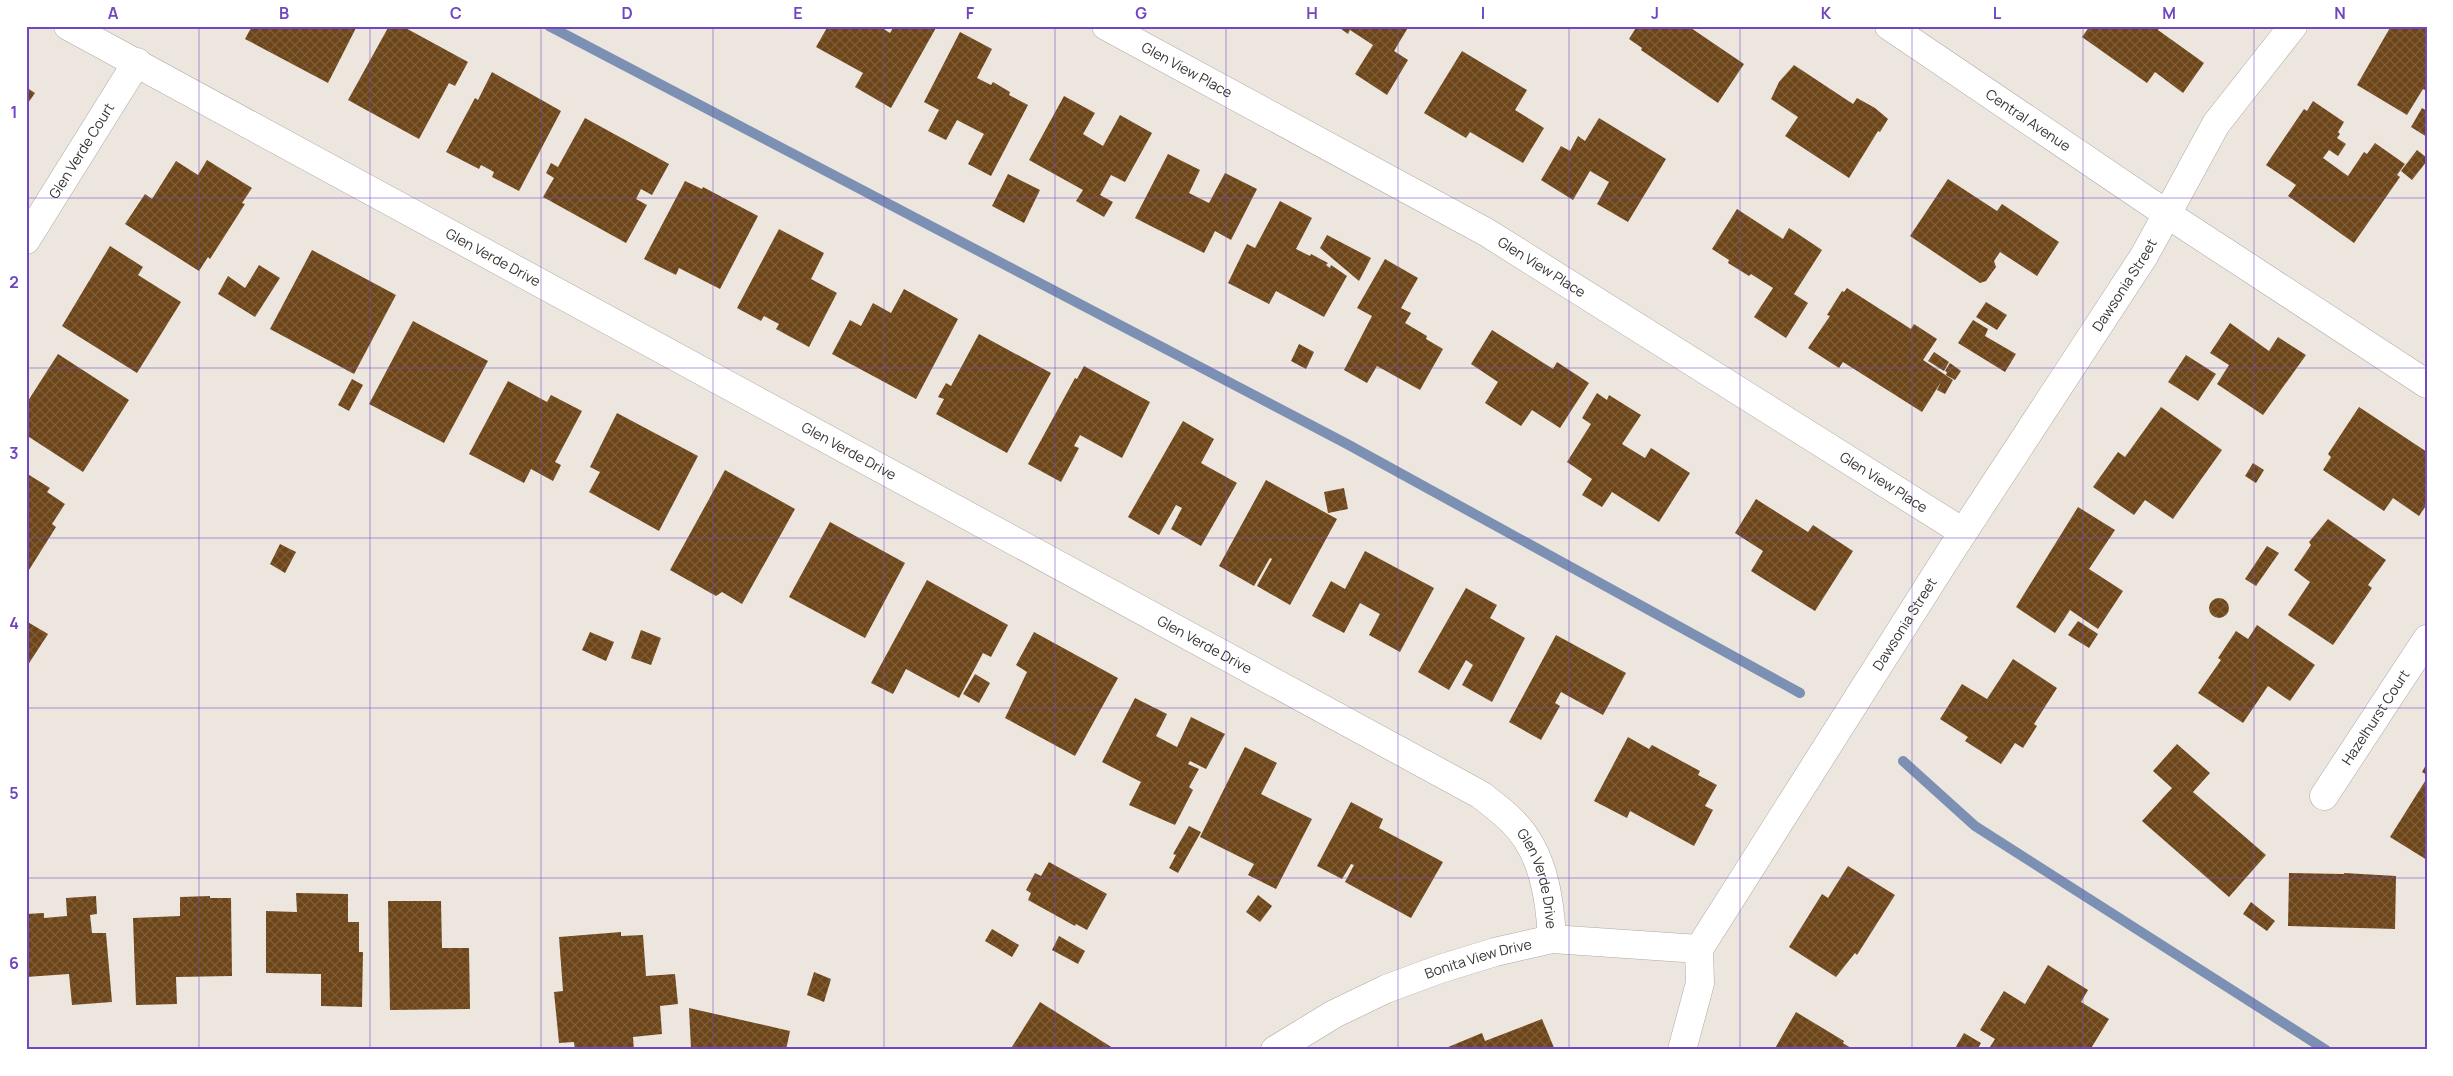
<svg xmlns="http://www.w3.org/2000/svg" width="2453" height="1076" font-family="Manrope,sans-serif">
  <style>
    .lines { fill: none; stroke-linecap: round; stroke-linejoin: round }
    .stream { stroke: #7c90b3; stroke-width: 10 }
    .building { fill: url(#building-cross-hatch) }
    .minor-casing { stroke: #afa8a2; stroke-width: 29 }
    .tertiary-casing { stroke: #afa8a2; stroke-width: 29 }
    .secondary-casing { stroke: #afa8a2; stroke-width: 29 }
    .minor { stroke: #fff; stroke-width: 28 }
    .tertiary { stroke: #fff; stroke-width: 28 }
    .secondary { stroke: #fff; stroke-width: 28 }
    .grid { fill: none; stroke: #7047c0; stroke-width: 1; stroke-opacity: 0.55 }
    .labels { text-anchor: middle; stroke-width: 5; stroke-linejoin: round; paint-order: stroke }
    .street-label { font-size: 14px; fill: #373432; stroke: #fff }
    .neatline { fill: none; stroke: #7047c0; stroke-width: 2 }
    .grid-label { font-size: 16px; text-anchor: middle; font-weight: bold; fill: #7047c0 }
  </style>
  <defs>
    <pattern id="building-cross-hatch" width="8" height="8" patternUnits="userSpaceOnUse" patternTransform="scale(1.25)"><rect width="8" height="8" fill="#6d4518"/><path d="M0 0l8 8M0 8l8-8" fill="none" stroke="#7e5e3a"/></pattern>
  </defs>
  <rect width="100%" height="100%" fill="#ede6df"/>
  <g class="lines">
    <g class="stream">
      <path d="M549,26l798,418 453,249"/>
      <path d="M1903,761l72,65 351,224"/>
    </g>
  </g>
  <g class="building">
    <path d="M252,26h105l-29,57 -83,-44z"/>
    <path d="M389,26h13l66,36 -13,24 -6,-3 -30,56 -71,-39z"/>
    <path d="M828,26h51l11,7 4,-7h43l-46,82 -36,-21 8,-14 -47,-26z"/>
    <path d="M1337,26h72l-15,25 14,9 -21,35 -32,-21 18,-29 -23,-15 -2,4z"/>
    <path d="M1637,26h51l56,38 -26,39 -77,-53 1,-2 -13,-9z"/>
    <path d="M2090,26h70l-2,4 46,33 -21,30 -28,-21 -8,11 -65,-46z"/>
    <path d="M2391,26h36v65l-4,-2 -16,26 -50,-30z"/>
    <path d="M960,32l32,17 -15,29 14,7 2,-3 17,10 -1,3 19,10 -37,71 -23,-12 16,-30 -27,-14 -11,20 -18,-9 11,-21 -15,-8z"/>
    <path d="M1462,51l65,39 -12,20 29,18 -21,35 -53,-31 -4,6 -42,-25z"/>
    <path d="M1794,65l59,39 4,-6 18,10 13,11 -8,13 -2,-1 -29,47 -64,-42 13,-19 -27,-18 8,-17z"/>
    <path d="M492,72l69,39 -42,80 -27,-14 2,-5 -13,-7 -2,4 -33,-17 29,-54 3,2z"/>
    <path d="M26,87l9,6 -9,13z"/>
    <path d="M1064,96l31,17 -12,21 20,12 17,-31 32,18 -27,49 -14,-7 -11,20 13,7 -9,15 -28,-16 7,-11 -54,-30z"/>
    <path d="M2313,101l31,21 -6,10 2,2 -3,4 9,6 -8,12 -9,-6 -6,8 25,18 16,-24 3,2 8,-11 30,21 -8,11 3,2 -46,66 -66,-47 8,-11 -30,-20 38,-56 3,2z"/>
    <path d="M2422,108l5,3v26l-16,-10z"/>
    <path d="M585,118l84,46 -17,31 -11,-6 -5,10 11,6 -21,38 -83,-46 11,-19 -8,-5 5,-10 7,4z"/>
    <path d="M1599,118l67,41 -38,63 -31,-18 12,-22 -19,-11 -17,29 -32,-20 20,-34 9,5 8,-15 7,5z"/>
    <path d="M2417,150l10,8v3l-15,19 -11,-9z"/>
    <path d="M1168,154l32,16 -11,23 20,10 16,-30 32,16 -26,51 -16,-9 -11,22 -69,-35z"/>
    <path d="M207,160l45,28 -10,15 3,1 -35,55 -2,-2 -9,14 -74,-47 20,-30 7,5 24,-38 22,14z"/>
    <path d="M1008,174l32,16 -16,33 -32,-17z"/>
    <path d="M1948,179l49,32 5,-7 57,38 -22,34 -37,-24 -6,9 2,6 -10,14 -6,2 -70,-47z"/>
    <path d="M685,181l17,8 1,-2 55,29 -38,73 -41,-21 -3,7 -32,-16z"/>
    <path d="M1280,201l32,17 -16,31 14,7 1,-2 17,9 -2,2 4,3 1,-3 16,11 -23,41 -48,-26 -7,13 -41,-21 19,-39 8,4z"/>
    <path d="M1737,209l46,30 6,-11 33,22 -28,44 14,9 -22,35 -32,-21 19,-29 -22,-14 -2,2 -21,-13 1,-3 -17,-11z"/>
    <path d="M779,229l45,24 -13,26 26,14 -28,54 -33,-18 3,-5 -15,-8 -3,5 -24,-13z"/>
    <path d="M1327,235l44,23 -12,23 -39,-33z"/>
    <path d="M110,246l33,21 -5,8 43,27 -44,71 -75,-47z"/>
    <path d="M312,250l84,45 -42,79 -84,-45z"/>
    <path d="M1385,259l33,19 -17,30 10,5 -6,10 22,13 -1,3 17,10 -23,41 -43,-24 -10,17 -23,-13 28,-54 -15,-8z"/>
    <path d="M259,265l21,13 -25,39 -37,-23 10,-18 17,12z"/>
    <path d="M1847,288l64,41 3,-5 23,15 -14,21 30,20 -8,14 -8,-4 4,-8 -19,30 -79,-50 -4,6 -31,-20 22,-32 -3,-1 15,-24 2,1z"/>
    <path d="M904,289l54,30 -42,80 -84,-45 18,-34 11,6 12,-23 18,10z"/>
    <path d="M1986,302l21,13 -10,15 -21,-13z"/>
    <path d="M1973,320l15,9 -3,7 31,18 -11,18 -47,-29z"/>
    <path d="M413,321l75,40 -44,82 -75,-39z"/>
    <path d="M2230,323l39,28 9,-14 28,18 -43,60 -46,-31 12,-19 -19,-12z"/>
    <path d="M1492,330l61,39 4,-7 32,21 -29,45 -28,-18 -11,16 -36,-23 13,-21 -27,-18z"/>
    <path d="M979,334l72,39 -44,80 -71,-39 8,-15 -6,-2 8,-14 5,3z"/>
    <path d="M1299,344l15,8 -8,17 -15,-8z"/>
    <path d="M1934,352l15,10 -5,9 -16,-10z"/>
    <path d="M58,354l71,46 -46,72 -57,-37v-31z"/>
    <path d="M2186,355l30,19 -18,27 -30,-19z"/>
    <path d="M1950,363l11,8 -6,9 -9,-5 1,-3 -2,-1z"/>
    <path d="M1084,366l66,36 -28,56 -42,-23 -6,11 5,2 -18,34 -33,-18 47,-86 2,1z"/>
    <path d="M352,379l11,6 -14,26 -11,-6z"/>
    <path d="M508,381l39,21 4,-7 31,16 -27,51 6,3 -8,16 -22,-12 -7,14 -55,-29z"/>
    <path d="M1597,393l10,7 2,-5 32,20 -19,29 23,14 6,-10 39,25 -31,49 -47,-30 -10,15 -20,-12 10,-16 -25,-17 24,-38 -9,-6z"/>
    <path d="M2161,407l61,43 -49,69 -28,-19 -11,15 -41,-28 25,-35 7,5z"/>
    <path d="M2359,407l68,45v52l-8,12 -26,-18 -9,13 -61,-41 8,-13 -3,-3z"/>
    <path d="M617,413l81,43 -39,75 -70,-39 11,-20 -10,-5z"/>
    <path d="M1183,421l31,18 -13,24 36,20 -36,63 -30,-17 11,-21 -6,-3 -17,30 -31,-18z"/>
    <path d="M2253,463l11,7 -8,13 -11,-7z"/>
    <path d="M725,470l70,39 -53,95 -20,-12 -6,4 -46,-26z"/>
    <path d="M26,473l24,15 -3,4 18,12 -13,20 4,3 -27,43 -3,-2z"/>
    <path d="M1266,480l71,39 -47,86 -33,-19 15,-27 -2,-1 -16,28 -35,-20z"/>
    <path d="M1344,488l4,21 -20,4 -4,-21z"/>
    <path d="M1756,499l52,33 5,-7 40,26 -38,60 -64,-40 12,-20 -28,-18z"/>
    <path d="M2078,507l37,23 -26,39 34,22 -25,38 -28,-19 -15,23 -39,-26z"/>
    <path d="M2328,519l58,41 -18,25 4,3 -39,57 -45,-30 22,-33 -16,-12 17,-25 -2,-3z"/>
    <path d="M830,522l75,41 -40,75 -76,-41z"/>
    <path d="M280,544l16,8 -11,21 -15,-9z"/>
    <path d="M2267,546l12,7 -23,33 -11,-7z"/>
    <path d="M1365,551l69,37 -34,64 -31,-17 11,-21 -20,-11 -16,30 -32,-17 19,-35 14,8z"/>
    <path d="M927,580l81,45 -17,32 -8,-4 -24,45 -53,-29 -13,25 -22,-11z"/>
    <path d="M1466,588l31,17 -7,13 35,20 -33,64 -30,-17 11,-20 -7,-5 -17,30 -31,-18z"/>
    <circle cx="2219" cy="608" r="10"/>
    <path d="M26,621l22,13 -22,34z"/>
    <path d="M2078,621l20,13 -9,14 -21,-13z"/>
    <path d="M2257,625l58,40 -25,36 -22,-15 -25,37 -45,-30 23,-33 -3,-2 18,-27 12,8z"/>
    <path d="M641,630l20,8 -10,27 -20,-7z"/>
    <path d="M590,632l24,10 -8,19 -24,-11z"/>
    <path d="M1034,632l84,46 -43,78 -70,-38 22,-46 -11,-7z"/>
    <path d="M1556,635l70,38 -23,42 -42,-23 -6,11 5,3 -19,34 -32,-18z"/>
    <path d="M2013,659l44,29 -23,36 3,2 -14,22 -8,-5 -14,21 -36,-23 3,-4 -28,-18 22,-35 25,15z"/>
    <path d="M975,674l15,9 -11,20 -16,-9z"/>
    <path d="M1135,698l32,16 -11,22 21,11 14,-30 34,17 -19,35 -16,-8 -2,3 11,5 -10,18 4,3 -18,35 -46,-20 12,-23 -39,-20z"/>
    <path d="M1628,737l21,12 3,-4 48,26 -2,4 19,10 -12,21 8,4 -19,36 -64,-35 -3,7 -33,-17z"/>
    <path d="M2177,744l33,29 -17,19 73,63 -37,42 -87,-76 30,-33 -19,-17z"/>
    <path d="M1245,747l32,16 -16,31 51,25 -36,70 -28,-14 6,-11 -54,-27z"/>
    <path d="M2427,763v12l-5,-3z"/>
    <path d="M2427,778v82l-37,-23z"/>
    <path d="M1351,802l32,17 -4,9 64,34 -32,56 -66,-36 9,-17 -3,-1 -9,15 -25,-13z"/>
    <path d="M1189,826l12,6 -23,41 -9,-5 7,-13 -3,-1z"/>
    <path d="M1049,862l58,32 -20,36 -11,-6 -1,2 -47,-26 3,-7 -5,-3 9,-17 6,3z"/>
    <path d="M1848,866l47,29 -38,60 -2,-2 -19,24 -47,-30 33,-53 6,4z"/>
    <path d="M2289,873l55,1v-1l52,3 -1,53 -107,-3z"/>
    <path d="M296,893l52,1v28h11v30h4l-1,55 -41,-1v-32l-55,-1v-62l31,1z"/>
    <path d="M1258,895l14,11 -12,16 -14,-10z"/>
    <path d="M96,896l1,18 -7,1 2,18h14l6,69 -40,3 -3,-31 -43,3v-63l18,-1v5l23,-2 -1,-18z"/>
    <path d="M210,896v2h21l1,78 -56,1 1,27 -41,1 -3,-87 47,-2v-19z"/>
    <path d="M388,901h53l1,47h27l1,61 -80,1z"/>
    <path d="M2251,902l24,19 -8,10 -24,-17z"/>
    <path d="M992,929l27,16 -7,12 -27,-16z"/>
    <path d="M621,932v4l22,-1 3,41 29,-2 3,30 -18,2 2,28 -29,3 1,13h-59l-1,-8 -15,1 -5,-51 9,-1 -4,-54z"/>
    <path d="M1059,936l26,15 -7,13 -26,-14z"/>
    <path d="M2048,965l40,25 -7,12 28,17 -19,31h-52l-3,-2 -1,2h-46l7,-11 -15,-9 24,-39 21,13z"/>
    <path d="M814,972l17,7 -7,23 -17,-7z"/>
    <path d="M1040,1002l76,48h-106z"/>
    <path d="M689,1008l101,23 -4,19 -95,-1z"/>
    <path d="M1796,1012l48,29 -1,2 11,7h-80z"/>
    <path d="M1542,1019l13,31h-114l41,-17 3,8z"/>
    <path d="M1964,1033l17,10 -4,7h-23z"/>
  </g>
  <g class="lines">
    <g class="minor-casing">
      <g id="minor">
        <path id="s1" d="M68,26l1413,769c10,8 21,16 30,25 32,30 39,78 41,119"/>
        <path id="s2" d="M1106,26l380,206 477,300"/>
        <path d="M2167,214l49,-90 77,-98"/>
        <path id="s3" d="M26,240l111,-178"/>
        <path id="s4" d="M2324,796l103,-157"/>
        <path id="s5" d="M1275,1050l59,-36 52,-25 54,-20 55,-17 57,-13 147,10"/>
      </g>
    </g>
    <g class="tertiary-casing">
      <g id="tertiary">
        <path id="s6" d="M1682,1050l18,-67 -1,-34 250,-395 195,-298 23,-42"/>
      </g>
    </g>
    <g class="secondary-casing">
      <g id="secondary">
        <path id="s7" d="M1889,26l278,188 260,170"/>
      </g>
    </g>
    <use href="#minor" class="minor"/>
    <use href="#tertiary" class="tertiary"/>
    <use href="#secondary" class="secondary"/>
  </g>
  <path class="grid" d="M199,26v1024M370,26v1024M541,26v1024M713,26v1024M884,26v1024M1055,26v1024M1226,26v1024M1398,26v1024M1569,26v1024M1740,26v1024M1912,26v1024M2083,26v1024M2254,26v1024M26,198h2401M26,368h2401M26,538h2401M26,708h2401M26,878h2401"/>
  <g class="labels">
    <g class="street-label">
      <text dy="5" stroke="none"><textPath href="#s2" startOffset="92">Glen View Place</textPath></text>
      <text dy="5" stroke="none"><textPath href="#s7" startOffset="168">Central Avenue</textPath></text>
      <text dy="5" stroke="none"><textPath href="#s3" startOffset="105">Glen Verde Court</textPath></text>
      <text dy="5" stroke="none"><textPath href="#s1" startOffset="484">Glen Verde Drive</textPath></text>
      <text dy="5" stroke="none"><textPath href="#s2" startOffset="498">Glen View Place</textPath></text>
      <text dy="5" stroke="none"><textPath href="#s6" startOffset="892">Dawsonia Street</textPath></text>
      <text dy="5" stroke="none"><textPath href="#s1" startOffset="889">Glen Verde Drive</textPath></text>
      <text dy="5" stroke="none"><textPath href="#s2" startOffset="902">Glen View Place</textPath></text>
      <text dy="5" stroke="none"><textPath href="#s6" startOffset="488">Dawsonia Street</textPath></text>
      <text dy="5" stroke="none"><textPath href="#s1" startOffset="1294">Glen Verde Drive</textPath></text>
      <text dy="5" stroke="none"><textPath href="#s4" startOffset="94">Hazelhurst Court</textPath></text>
      <text dy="5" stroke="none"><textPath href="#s1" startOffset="1714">Glen Verde Drive</textPath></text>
      <text dy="5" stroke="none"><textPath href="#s5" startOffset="224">Bonita View Drive</textPath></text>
    </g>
  </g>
  <rect width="2453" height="1076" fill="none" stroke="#ffffff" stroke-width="55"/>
  <rect x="28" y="28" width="2398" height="1020" class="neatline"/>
  <g class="grid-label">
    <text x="113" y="19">A</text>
    <text x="284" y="19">B</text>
    <text x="456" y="19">C</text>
    <text x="627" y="19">D</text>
    <text x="798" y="19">E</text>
    <text x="970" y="19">F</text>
    <text x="1141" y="19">G</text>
    <text x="1312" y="19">H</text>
    <text x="1483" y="19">I</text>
    <text x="1655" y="19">J</text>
    <text x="1826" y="19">K</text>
    <text x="1997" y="19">L</text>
    <text x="2169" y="19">M</text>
    <text x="2340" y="19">N</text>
    <text x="14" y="118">1</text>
    <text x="14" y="288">2</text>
    <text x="14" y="459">3</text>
    <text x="14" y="629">4</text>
    <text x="14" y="799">5</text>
    <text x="14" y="969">6</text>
  </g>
</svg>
